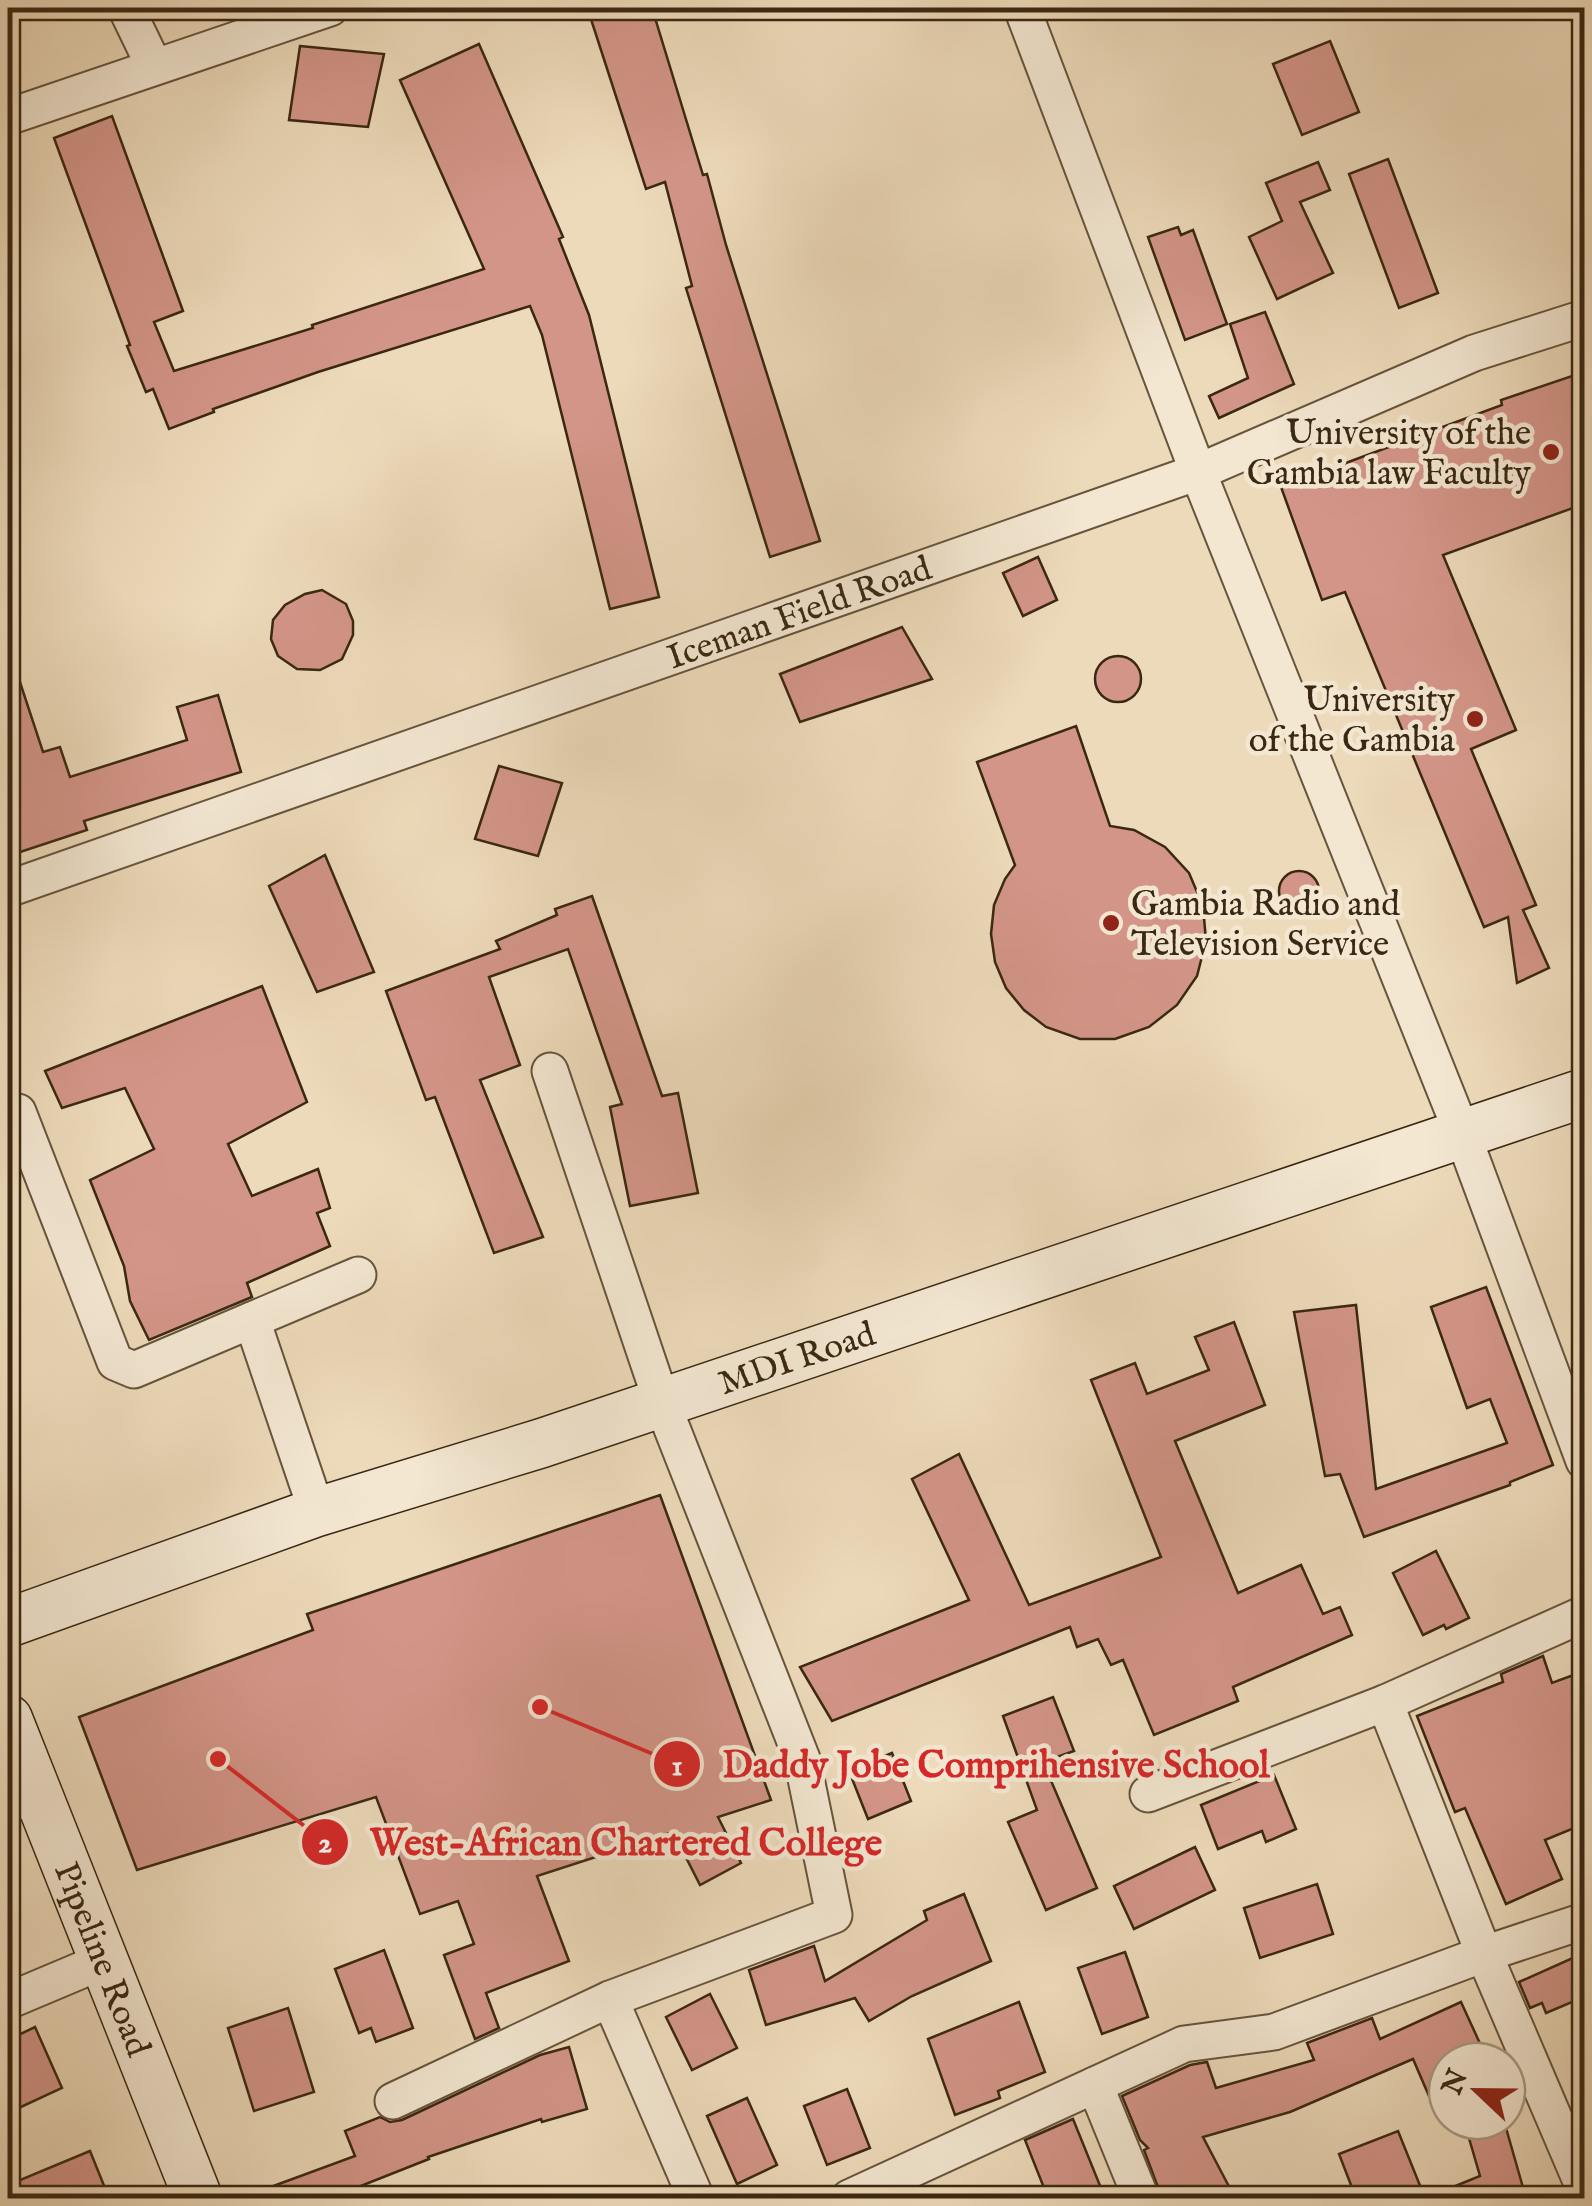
<svg xmlns="http://www.w3.org/2000/svg" width="1592" height="2206" font-family="'IM FELL English',serif">
  <style>
    .building { fill: #d39588; stroke: #3a2812; stroke-width: 2.5 }
    .lines { fill: none; stroke-linecap: round; stroke-linejoin: round }
    .street-casing { stroke: #67543c; stroke-width: 39 }
    .secondary-casing { stroke: #3a2812; stroke-width: 51 }
    .street { stroke: #f3e7d2; stroke-width: 35 }
    .secondary { stroke: #f3e7d2; stroke-width: 48 }
    .poi-dot { fill: #8f2418; stroke: #f3e7d2; stroke-width: 4 }
    .labels { text-anchor: middle; stroke-width: 9; stroke-linejoin: round; paint-order: stroke }
    .poi-label { font-size: 35px; fill: #3a2812; stroke: #f3e7d2; text-anchor: end }
    .street-label { font-size: 35px; fill: #3a2812; stroke: #f3e7d2 }
    .leader { fill: none; stroke: #d62828; stroke-width: 4 }
    .callout-dot { fill: #d62828; stroke: #f3e7d2; stroke-width: 4 }
    .mark-label { font-size: 30px; text-anchor: middle; font-weight: bold; fill: #fff }
    .callout-label { font-size: 38px; text-anchor: middle; font-weight: bold; fill: #d62828; stroke: #f3e7d2; stroke-width: 9; stroke-linejoin: round; paint-order: stroke }
  </style>
  <rect width="100%" height="100%" fill="#eddaba"/>
  <filter id="stains"><feTurbulence type="fractalNoise" baseFrequency=".002" numOctaves="4"/><feColorMatrix values="0 0 0 0 .2 0 0 0 0 .09 0 0 0 0 .02 0 0 0 .5 -.17"/></filter>
  <radialGradient id="worn" r=".72"><stop offset=".6" stop-color="#630" stop-opacity="0"/><stop offset="1" stop-color="#630" stop-opacity=".3"/></radialGradient>
  <g class="building">
    <path d="M608,8h44l51,167 4,-1 19,71 94,296 -50,16 -84,-269 6,-2 -27,-104 -19,7 -57,-176z"/>
    <path d="M1330,41l29,71 -57,23 -29,-71z"/>
    <path d="M479,44l84,193 -4,2 30,76 70,282 -49,12 -68,-274 -12,-29 -212,66 -105,37 1,3 -45,17 -16,-40 -7,3 -19,-46 3,-1 -76,-207 58,-22 71,195 -29,11 20,49 139,-43 -1,-3 172,-56 -84,-189z"/>
    <path d="M300,46l84,8 -16,73 -79,-7z"/>
    <path d="M1388,159l50,134 -39,15 -50,-134z"/>
    <path d="M1318,162l12,28 -30,12 33,71 -56,26 -28,-62 33,-16 -16,-38z"/>
    <path d="M1178,227l3,8 12,-5 34,94 -42,16 -37,-103z"/>
    <path d="M1265,312l29,72 -75,34 -10,-22 39,-18 -18,-54z"/>
    <path d="M1584,372v132l-141,51 73,175 -45,19 65,156 -13,5 26,58 -32,15 -9,-66 -24,10 -139,-335 -23,8 -41,-113 221,-82 -1,-5z"/>
    <path d="M1038,557l19,43 -34,16 -20,-43z"/>
    <path d="M322,590l24,14 7,17v14l-11,24 -22,11 -23,-1 -19,-13 -7,-17 2,-19 12,-15 20,-11z"/>
    <path d="M902,627l30,52 -132,43 -20,-48z"/>
    <circle cx="1118" cy="679" r="23"/>
    <path d="M8,658h4l31,94 17,-5 10,30 117,-37 -10,-33 41,-12 23,77 -157,49 3,9 -79,26z"/>
    <path d="M1076,726l34,100 24,4 31,17 24,26 14,33 3,35 -9,35 -20,29 -28,22 -34,12h-35l-34,-12 -22,-17 -18,-22 -11,-26 -4,-28 3,-29 11,-26 10,-14 -38,-103z"/>
    <path d="M499,766l63,17 -24,73 -63,-17z"/>
    <path d="M325,855l49,117 -57,20 -48,-106z"/>
    <circle cx="1299" cy="891" r="20"/>
    <path d="M592,896l70,200 16,-3 20,100 -68,13 -20,-99 12,-3 -54,-155 -79,28 31,88 -40,15 63,157 -49,16 -59,-156 -9,3 -40,-109 114,-42 -4,-8 61,-26 -2,-6z"/>
    <path d="M262,986l45,116 -79,42 24,52 66,-27 12,39 -13,5 13,33 -83,37 5,14 -103,43 -19,-39 -6,-35 -34,-86 64,-31 -29,-61 -63,20 -17,-37z"/>
    <path d="M1486,1287l67,178 -43,17v3l-146,52 -24,-63 -15,2 -31,-164 62,-7 20,184 131,-46 -17,-44 -23,9 -36,-101z"/>
    <path d="M1234,1322l31,83 -90,36 63,152 63,-28 22,49 17,-7 12,28 -119,52 5,14 -84,34 -31,-75 -12,5 -13,-26 -21,8 -7,-20 -238,94 -32,-54 169,-67 -57,-121 47,-25 70,151 132,-48 -70,-177 44,-17 12,31 62,-24 -14,-33z"/>
    <path d="M660,1495l111,305 -53,17 23,46 -41,22 -27,-53 -136,44 32,85 -83,32 13,35 -24,11 -31,-84 30,-11 -16,-43 -38,13 -44,-117 -239,73 -58,-153 234,-87 -6,-16z"/>
    <path d="M1436,1551l33,67 -23,11 -2,-4 -21,10 -30,-62z"/>
    <path d="M1543,1656l9,27 27,-10 5,19v132l-39,16 17,39 -56,25 -41,-96 -10,4 -38,-96 86,-34 -2,-8z"/>
    <path d="M1053,1697l21,54 -31,11 54,126 -51,22 -38,-88 29,-12 -34,-94z"/>
    <path d="M892,1753l19,48 -43,18 -19,-48z"/>
    <path d="M1274,1775l22,54 -30,13 -4,-11 -44,18 -17,-44z"/>
    <path d="M1195,1847l20,43 -81,39 -20,-43z"/>
    <path d="M1317,1884l16,50 -73,24 -16,-50z"/>
    <path d="M964,1894l27,67 -79,35 -43,25 -14,-23 -89,27 -17,-55 65,-24 11,35 102,-61 -3,-9z"/>
    <path d="M384,1950l29,78 -37,14 -5,-14 -12,5 -24,-64z"/>
    <path d="M1125,1952l23,65 -46,17 -24,-66z"/>
    <path d="M1584,1953v44l-38,16 -4,-10 -12,5 -11,-26z"/>
    <path d="M710,1994l27,54 -45,22 -26,-53z"/>
    <path d="M1019,2002l26,70 -47,19 2,7 -45,17 -27,-76z"/>
    <path d="M1461,2002l27,59h-41v27l-18,8 -16,-37 -123,53 -87,25 32,61h-73l-18,-48 4,-2 -8,-8 -18,-44 68,-31 17,-3 9,26 98,-28 -7,-17 65,-25 8,21z"/>
    <path d="M288,2008l26,84 -60,19 -26,-83z"/>
    <path d="M35,2027l27,61 -54,25v-73z"/>
    <path d="M569,2047l18,62 -45,13 -1,-3 -113,38 1,2 -81,32 2,7h-103l-1,-2 109,-40 -10,-25 35,-14 10,5 12,-2 138,-65z"/>
    <path d="M847,2089l23,59 -43,17 -23,-59z"/>
    <path d="M747,2098l30,67 -40,19 -30,-68z"/>
    <path d="M1073,2119l32,79h-57l-23,-58z"/>
    <path d="M1464,2121h40l22,77h-100l54,-22z"/>
    <path d="M1398,2131l27,67h-69l-17,-44z"/>
    <path d="M90,2151l19,47h-101v-13z"/>
  </g>
  <g class="lines">
    <g class="street-casing">
      <g id="street">
        <path d="M126,8l28,58"/>
        <path d="M1022,8l176,464 264,661 122,328"/>
        <path d="M8,117l322,-109"/>
        <path id="s1" d="M8,889l1190,-417 276,-119 110,-35"/>
        <path d="M18,1112l97,250 19,8 224,-95"/>
        <path d="M252,1320l65,192"/>
        <path d="M1385,1703l99,251 100,234"/>
        <path d="M1148,1794l237,-91 199,-89"/>
        <path d="M8,1805l29,-11"/>
        <path d="M610,1999l86,199"/>
        <path d="M8,2001l95,-40"/>
        <path d="M1095,2085l46,113"/>
        <path d="M393,2101l217,-102 224,-84 -32,-156 -140,-356 -112,-332"/>
        <path d="M849,2198l335,-154 90,-12 210,-78 100,-33"/>
      </g>
    </g>
    <g class="secondary-casing">
      <g id="secondary">
        <path id="s2" d="M8,1623l309,-111 225,-69 1042,-350"/>
        <path id="s3" d="M8,1719l190,479"/>
      </g>
    </g>
    <use href="#street" class="street"/>
    <use href="#secondary" class="secondary"/>
  </g>
  <g class="poi-dot">
    <circle cx="1551" cy="452" r="10"/>
    <circle cx="1475" cy="719" r="10"/>
    <circle cx="1111" cy="923" r="10"/>
  </g>
  <g class="labels">
    <g class="poi-label">
      <text x="1531" y="444">University of the<tspan x="1531" dy="40">Gambia law Faculty</tspan></text>
      <text x="1455" y="711">University<tspan x="1455" dy="40">of the Gambia</tspan></text>
      <text x="1131" y="915" text-anchor="start">Gambia Radio and<tspan x="1131" dy="40">Television Service</tspan></text>
    </g>
    <g class="street-label">
      <text dy="12" stroke="none"><textPath href="#s1" startOffset="838">Iceman Field Road</textPath></text>
      <text dy="12" stroke="none"><textPath href="#s2" startOffset="832">MDI Road</textPath></text>
      <text dy="12" stroke="none"><textPath href="#s3" startOffset="258">Pipeline Road</textPath></text>
    </g>
  </g>
  <path class="leader" d="M540 1707L677 1764M218 1759L325 1842"/>
  <g class="callout-dot">
    <circle cx="540" cy="1707" r="10"/>
    <circle cx="218" cy="1759" r="10"/>
    <circle cx="677" cy="1764" r="25"/>
    <circle cx="325" cy="1842" r="25"/>
  </g>
  <g class="mark-label">
    <text x="677" y="1775">1</text>
    <text x="325" y="1852">2</text>
  </g>
  <g class="callout-label">
    <text x="996" y="1777">Daddy Jobe Comprihensive School</text>
    <text x="626" y="1855">West-African Chartered College</text>
  </g>
  <rect width="1592" height="2206" fill="none" stroke="#eddaba" stroke-width="40"/>
  <rect x="10" y="10" width="1572" height="2186" fill="none" stroke="#3a2812" stroke-width="5"/>
  <rect x="20" y="20" width="1552" height="2166" fill="none" stroke="#3a2812" stroke-width="2.5"/>
  <g transform="translate(1477 2091) rotate(292)"><circle r="48" fill="#f3e7d2" stroke="#a99b85" stroke-width="2.5"/>
  <path d="M0-8L18 38L0 25L-18 38Z" fill="#8f2418"/>
  <text y="-15" font-size="28" font-weight="bold" text-anchor="middle" fill="#3a2812">N</text>
  </g>
  <rect width="100%" height="100%" filter="url(#stains)"/>
  <rect width="100%" height="100%" fill="url(#worn)"/>
</svg>
